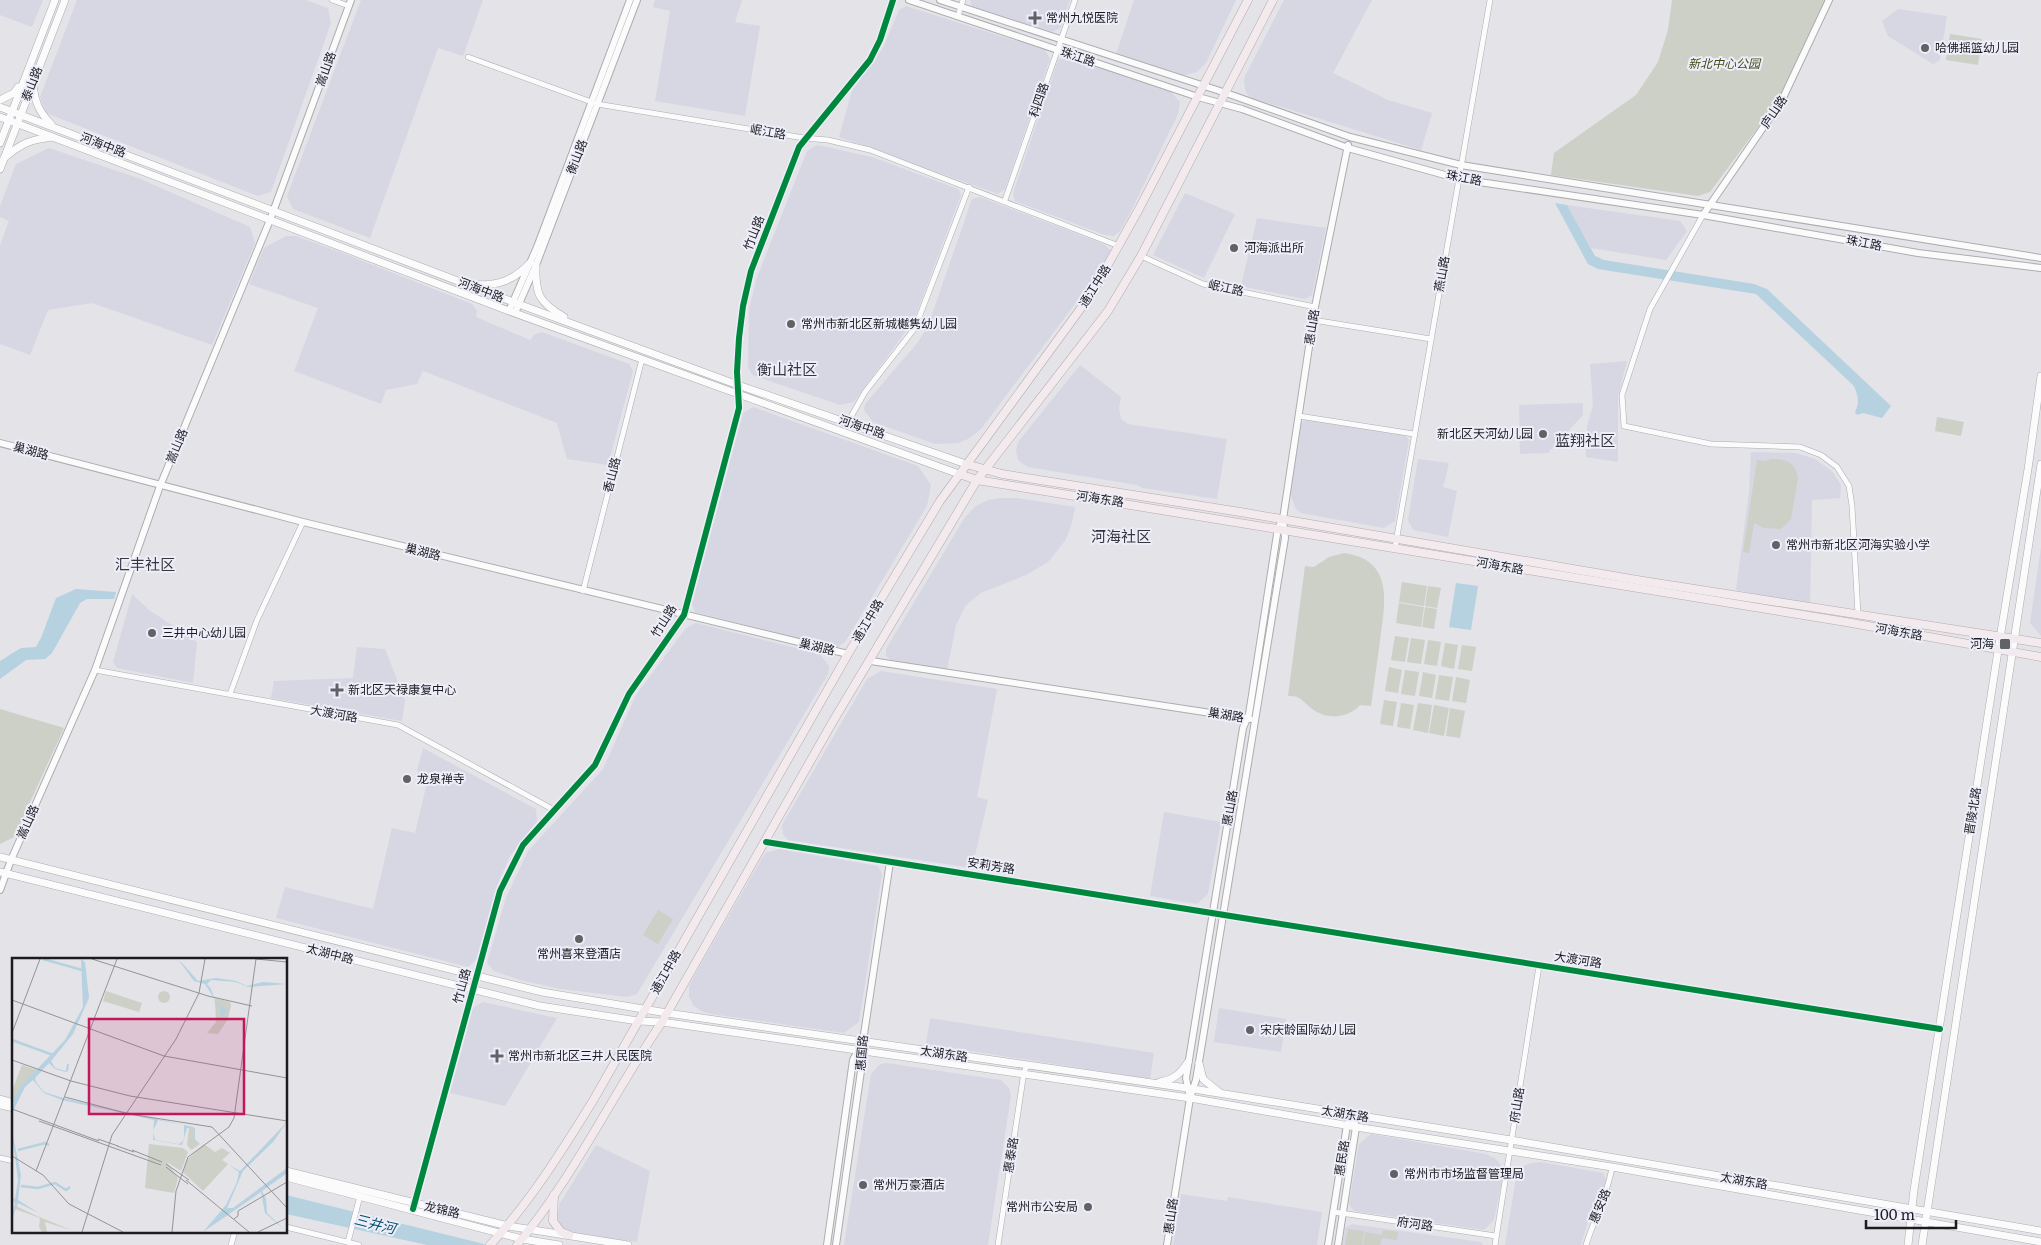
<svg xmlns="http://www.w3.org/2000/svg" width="2041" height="1245" font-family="Literata,'Noto Sans SC',serif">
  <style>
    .built { fill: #d6d7e3 }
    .green { fill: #ccd0c6 }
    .water { fill: #b6d1e0 }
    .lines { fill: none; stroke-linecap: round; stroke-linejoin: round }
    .minor-casing { stroke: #adadb0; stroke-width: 6 }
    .tertiary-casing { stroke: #adadb0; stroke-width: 8 }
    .secondary-casing { stroke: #adadb0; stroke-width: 8 }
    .primary-casing { stroke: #b7a9ae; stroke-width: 9 }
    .minor { stroke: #fbfbfc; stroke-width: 5 }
    .tertiary { stroke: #fbfbfc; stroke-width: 6 }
    .secondary { stroke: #fbfbfc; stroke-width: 7 }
    .primary { stroke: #f2eaec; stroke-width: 8 }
    .cycleway-casing { stroke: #edeef9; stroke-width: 9 }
    .cycleway { stroke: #00873e; stroke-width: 6 }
    .poi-dot { fill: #626266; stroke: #edeef9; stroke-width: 2 }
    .labels { text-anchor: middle; stroke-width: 4; stroke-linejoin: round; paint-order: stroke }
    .poi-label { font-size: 12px; fill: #1c1c20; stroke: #edeef9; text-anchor: start }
    .street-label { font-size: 12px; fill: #1c1c20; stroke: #edeef9 }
    .park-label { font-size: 12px; font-style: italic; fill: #3f4b14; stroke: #edeef9 }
    .water-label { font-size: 14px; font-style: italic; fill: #0c546f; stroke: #edeef9 }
    .quarter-label { font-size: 15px; fill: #35363e; stroke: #edeef9 }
    .inset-river { fill: none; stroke: #b6d1e0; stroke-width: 2.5 }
    .inset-road { fill: none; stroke: #939398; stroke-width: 1 }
    .view { fill: #c2185b; fill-opacity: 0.15; stroke: #c2185b; stroke-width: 2.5 }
    .inset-edge { fill: none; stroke: #1c1c20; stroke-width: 2.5 }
  </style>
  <rect width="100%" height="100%" fill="#e3e3e8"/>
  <g class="built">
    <path d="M0,0h43l-11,27 -32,-12z"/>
    <path d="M77,0h229l22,8 3,15 -60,169 -13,4 -212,-83 -6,-16z"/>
    <path d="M361,0h122l-20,56 -25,-8 -68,190 -77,-29 -6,-13z"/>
    <path d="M655,0h87l-7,22 25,4 -15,90 -90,-15 15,-90 -17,-4z"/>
    <path d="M970,0h100l-10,28 -8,4 -80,-25z"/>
    <path d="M1134,0h102l-30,63 -9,9 -17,4 -64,-22z"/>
    <path d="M1284,0h88l-39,73 55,27 44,13 -11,37 -169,-52 -6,-5 -2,-11 1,-6z"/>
    <path d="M906,6l139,44 5,9 -45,130 -7,5 -159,-57 13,-46 31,-43 16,-38z"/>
    <path d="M1898,9l49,7 -7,44 -7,4 -45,-28 -6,-15z"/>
    <path d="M1067,57l102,33 11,12 -2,12 -50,103 -8,14 -6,5 -9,-1 -90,-34 -2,-8 45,-133z"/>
    <path d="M817,145l55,12 86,32 3,6 -47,125 -60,82 -14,3 -88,-30 -4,-8 1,-57 7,-30 51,-129z"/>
    <path d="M49,148l89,30 112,49 5,16 -43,102 -120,-42 -44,7 -18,45 -30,-11v-99l9,-24 -9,-4v-11l16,-42z"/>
    <path d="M1185,193l50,21 -31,64 -51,-23z"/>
    <path d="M980,197l124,47 7,7v5l-130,173 -13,10 -10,4 -23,1 -62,-22 -9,-12 1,-6 53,-62 10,-16 44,-127z"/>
    <path d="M1567,205l113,16 7,10 -21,29 -75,-12z"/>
    <path d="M1257,218l69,10 -14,67 -7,4 -64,-13z"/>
    <path d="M286,236h10l44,16 132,52 5,7 -1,6 54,23 5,-6 7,-2 87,32 4,7 -25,94 -41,-6 -10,-36 -134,-52 -6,13 -31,6 -5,14 -87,-33 24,-63 -69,-24 15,-36z"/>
    <path d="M1627,361l-9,35v66l-32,-5 1,-31 6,-21 -3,-41z"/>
    <path d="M1080,365l41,32 -2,11 2,11 7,5 99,15 -10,60 -74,-11 -6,-3 -109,-18 -10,-7 -2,-9 2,-9z"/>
    <path d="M1583,403v12l-35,38 -28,1 -1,-49z"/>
    <path d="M753,407l165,59 13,19 -4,21 -82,136 -8,6 -142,-36 -3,-8 51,-191z"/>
    <path d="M1308,418l97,16 4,6 -14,81 -11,7 -83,-15 -5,-4 -6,-15 11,-71z"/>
    <path d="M1751,452l45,1 19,6 17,12 9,14 -1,13 -28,2 -2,105 -74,-15 13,-98z"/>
    <path d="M1418,459l31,4 -6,24 14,4 -9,46 -35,-7 -5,-10z"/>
    <path d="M1001,498h16l58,9 -4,19 -6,15 -17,21 -22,13 -45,18 -15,12 -10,20 -9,45 -56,-10 -5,-4v-7l79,-132 11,-11 12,-6z"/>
    <path d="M2041,547v89l-11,-13z"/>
    <path d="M132,594l17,16 48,32 -4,41 -76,-15 -4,-6z"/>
    <path d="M696,623l124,31 9,12 -1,8 -191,320 -10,3 -67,-8 -40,-9 -26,-9 -7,-8 19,-65 22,-47 75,-82 33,-74 50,-67z"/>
    <path d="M357,647l28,2 20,51 -3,21 -131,-23 3,-17 79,-3z"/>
    <path d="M881,671l116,18 -20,108 11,3 -16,68 -184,-28 -5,-6 -1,-9 85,-146z"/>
    <path d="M423,748l113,61 1,12 -27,35 -12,27 -22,77 -8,7 -192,-49 9,-31 88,22 19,-81 23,5 11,-46 -9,-17z"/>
    <path d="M1164,812l57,10 -13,72 -11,10 -47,-8z"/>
    <path d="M779,849l99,17 4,8 -23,148 -15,11 -133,-19 -10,-3 -8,-6 -4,-9v-10l8,-15 68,-118z"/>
    <path d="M483,1002l74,16 -52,88 -55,-13 23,-85z"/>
    <path d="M1219,1008l67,11 -5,33 -67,-10z"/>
    <path d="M930,1018l224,35 -4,26 -224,-35z"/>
    <path d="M886,1063l115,17 8,8 2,7 -23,150h-144l27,-171 8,-9z"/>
    <path d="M1371,1134l115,20 10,5 6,8 1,9 -9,44 -10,10 -130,-19 -5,-7 10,-60z"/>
    <path d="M596,1145l54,26 -13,71 -65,-9 -11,-7 -4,-11 3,-12z"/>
    <path d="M1541,1162l62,11 4,8 -19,40 -7,24h-76l11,-67 6,-11 9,-4z"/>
    <path d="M1181,1194l46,7 1,-4 94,15 -5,33h-144z"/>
    <path d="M1352,1224l129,18 2,3h-141l3,-17z"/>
  </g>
  <g class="green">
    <path d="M1672,0h154l-47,99 -69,93 -12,4 -147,-21 3,-22 82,-58 22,-33 10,-32z"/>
    <path d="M1950,34l32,5 -4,26 -32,-5z"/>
    <path d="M1937,417l27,5 -3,14 -26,-5z"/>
    <path d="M1772,459c14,0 24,4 26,19l-7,41 -10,10 -17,-1 -10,-5 -5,30 -6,-1 14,-92 7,1z"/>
    <path d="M1344,553c51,7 41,51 36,88 -3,22 -6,43 -9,65l-11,-1c-13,14 -34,15 -49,3 -4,-3 -8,-8 -12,-10 -3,-2 -8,-2 -11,-2l17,-130 9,1 15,-10z"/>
    <path d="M1402,582l25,4 -3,20 -25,-4z"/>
    <path d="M1428,586l13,2 -4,20 -12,-2z"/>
    <path d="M1399,603l25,4 -3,20 -25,-4z"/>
    <path d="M1425,607l12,2 -3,20 -12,-2z"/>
    <path d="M1395,636l14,2 -4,24 -14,-2z"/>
    <path d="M1411,638l14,2 -4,24 -14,-2z"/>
    <path d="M1428,640l13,2 -4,24 -13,-2z"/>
    <path d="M1445,643l13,2 -4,24 -13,-3z"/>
    <path d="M1462,645l14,2 -4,24 -14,-2z"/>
    <path d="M1389,667l13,3 -4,23 -13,-2z"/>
    <path d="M1405,670l14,2 -4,24 -14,-2z"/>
    <path d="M1423,672l13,3 -4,23 -13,-2z"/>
    <path d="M1439,675l14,2 -4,24 -14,-2z"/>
    <path d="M1456,677l14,3 -4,23 -14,-2z"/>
    <path d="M1384,700l13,2 -4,24 -13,-2z"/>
    <path d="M1401,703l13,2 -4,24 -13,-2z"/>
    <path d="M1418,703l14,2 -4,28 -15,-3z"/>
    <path d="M1434,705l15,3 -5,28 -15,-3z"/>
    <path d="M1450,708l15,3 -5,27 -14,-2z"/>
    <path d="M0,709l64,19 -50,109 -14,7z"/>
    <path d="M658,910l15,9 -15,25 -15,-9z"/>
    <path d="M1348,1229l16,2 -2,14h-17z"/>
    <path d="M1383,1230l15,2 -1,8 -15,-2 -2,7h-17l2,-13 17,3z"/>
  </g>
  <g class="water">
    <path d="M1555,203l12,2 28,51 9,4 150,24 13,5 124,117 -9,12 -19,-5 -6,2 -2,-3c5,-10 3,-16 -1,-26l-98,-92 -158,-25 -10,-5z"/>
    <path d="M1456,583l22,3 -7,44 -22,-3z"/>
    <path d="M76,589l40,3 -2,7h-27l-7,4 -28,50 -7,6 -19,1 -26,19v-18l21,-13 15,-1 5,-9 15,-40z"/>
    <path d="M286,1195l202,50h-61l-127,-28 -14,-3z"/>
  </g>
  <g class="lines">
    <g class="minor-casing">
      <g id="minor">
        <path d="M332,0l17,6"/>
        <path d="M958,16l5,-16"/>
        <path d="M468,57l129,47 207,34 24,2 42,10 249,96"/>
        <path d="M1005,200l70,-200"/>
        <path d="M1703,215l-53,94 -28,86 2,31 87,18 89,3 21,8 16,12 12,19 3,20 6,108"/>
        <path d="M1141,256l62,28 112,23"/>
        <path d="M1313,320l118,19"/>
        <path d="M1299,416l115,18"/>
        <path d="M848,422l17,-30 50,-64 54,-141"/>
        <path d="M1395,548l95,-548"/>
        <path d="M583,591l59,-232"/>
        <path d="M95,670l303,55 156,85"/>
        <path d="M230,694l27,-74 46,-98"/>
        <path d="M0,1158l14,3"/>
        <path d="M413,1209l87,-318 23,-46 72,-80 34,-71 55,-79 55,-207 -2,-36 2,-34 4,-32 8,-35 48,-124 71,-87 10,-20 13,-40"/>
        <path d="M1334,1212l162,24"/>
        <path d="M286,1227l73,18"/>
        <path d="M348,1242l12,-46"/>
        <path d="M231,1245l4,-14"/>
        <path d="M998,1245l26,-173 3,-6"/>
        <path d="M1495,1245l44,-279"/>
        <path d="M1586,1245c8,-26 22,-51 26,-78"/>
      </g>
    </g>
    <g class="tertiary-casing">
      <g id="tertiary">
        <path d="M909,0l289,97 44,12 106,39 111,31 244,36 215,38 123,15"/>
        <path d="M940,0l286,93 124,44 111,28 580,93"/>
        <path d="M1703,215l79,-115 47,-100"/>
        <path d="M509,311l28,-64 93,-247"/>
        <path d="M515,313l21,-48 101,-265"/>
        <path d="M0,443l303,79 545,132"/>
        <path d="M871,661l379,58"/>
        <path d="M766,842l1174,187"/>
        <path d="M0,890l11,-30 84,-190 65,-184 110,-266 81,-220"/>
        <path d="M1190,1098l-4,-20 57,-350 6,-14 29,-186 5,-9 32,-212 33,-162"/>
        <path d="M827,1245l26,-185 7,-13"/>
        <path d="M836,1245l28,-195 -1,-9 27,-179"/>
        <path d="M1167,1245l23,-147 6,-18 89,-542 -2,-19"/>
        <path d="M1328,1245l19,-120 6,-10"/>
        <path d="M1338,1245l18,-118 -3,-12"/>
      </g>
    </g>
    <g class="secondary-casing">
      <g id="secondary">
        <path d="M33,85c2,17 6,27 18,39"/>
        <path d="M0,100l14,-7 4,-6"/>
        <path d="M0,107l513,195 225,83 228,79"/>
        <path d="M0,117l509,194 450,163"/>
        <path d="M0,143l55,-143"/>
        <path d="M4,158c18,-15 25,-18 48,-21"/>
        <path d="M0,169l65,-169"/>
        <path d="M536,265c-1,30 3,37 28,52"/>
        <path d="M473,284c24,3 41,-4 57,-21"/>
        <path d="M0,857l542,135 125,21 520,75 324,52 530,91"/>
        <path d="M0,872l540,134 98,15 24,1 528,76 166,29 256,40 429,75"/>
        <path d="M1199,1063l4,16 16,13"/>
        <path d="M1160,1082c15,-3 20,-8 28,-20"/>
        <path d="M0,1099l14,4"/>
        <path d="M0,1105l14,3"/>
        <path d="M286,1171l222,55 120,19"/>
        <path d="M286,1177l236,62 37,6"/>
        <path d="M1908,1245l6,-55 86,-552 28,-169 13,-93"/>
        <path d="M1922,1245l119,-781"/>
      </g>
    </g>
    <g class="primary-casing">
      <g id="primary">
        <path d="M966,464l36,10 238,38 403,69 398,62"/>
        <path d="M959,474l18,6 869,142 195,35"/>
        <path d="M554,1195l-1,26 8,11 8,3"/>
        <path d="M490,1245c41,-44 73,-96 104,-146l254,-445 92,-153 152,-208 47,-84 109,-209"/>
        <path d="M517,1245c57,-68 95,-150 145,-223l170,-299 145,-243 131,-169 33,-55 132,-256"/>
      </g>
    </g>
    <use href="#minor" class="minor"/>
    <use href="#tertiary" class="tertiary"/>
    <use href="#secondary" class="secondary"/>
    <use href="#primary" class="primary"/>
    <g class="cycleway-casing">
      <g id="cycleway">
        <path d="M766,842l1174,187"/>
        <path d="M413,1209l87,-318 23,-46 72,-80 34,-71 55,-79 55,-207 -2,-36 2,-34 4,-32 8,-35 48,-124 71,-87 10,-20 13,-40"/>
      </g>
    </g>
    <use href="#cycleway" class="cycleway"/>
  </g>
  <g class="poi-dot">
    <path d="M1032.5 10.5h5v5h5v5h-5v5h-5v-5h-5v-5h5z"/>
    <circle cx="1925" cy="48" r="5"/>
    <circle cx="1234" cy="248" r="5"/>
    <circle cx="791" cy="324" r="5"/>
    <circle cx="1543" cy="434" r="5"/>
    <circle cx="1776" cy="545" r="5"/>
    <circle cx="152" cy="633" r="5"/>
    <rect x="1999" y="638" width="12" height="12" rx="2.5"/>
    <path d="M334.5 682.5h5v5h5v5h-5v5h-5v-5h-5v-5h5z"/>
    <circle cx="407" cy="779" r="5"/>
    <circle cx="579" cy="939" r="5"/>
    <circle cx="1250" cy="1030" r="5"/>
    <path d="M494.5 1048.5h5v5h5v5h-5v5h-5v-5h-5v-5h5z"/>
    <circle cx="1394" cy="1174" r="5"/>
    <circle cx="863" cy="1185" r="5"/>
    <circle cx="1088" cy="1207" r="5"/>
  </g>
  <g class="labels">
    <g class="poi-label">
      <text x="1046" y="22">常州九悦医院</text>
      <text x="1935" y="52">哈佛摇篮幼儿园</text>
      <text x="1244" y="252">河海派出所</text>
      <text x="801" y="328">常州市新北区新城樾隽幼儿园</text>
      <text x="1533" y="438" text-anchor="end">新北区天河幼儿园</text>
      <text x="1786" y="549">常州市新北区河海实验小学</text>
      <text x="162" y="637">三井中心幼儿园</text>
      <text x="1994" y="648" text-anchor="end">河海</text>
      <text x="348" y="694">新北区天禄康复中心</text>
      <text x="417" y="783">龙泉禅寺</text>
      <text x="579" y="958" text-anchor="middle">常州喜来登酒店</text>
      <text x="1260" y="1034">宋庆龄国际幼儿园</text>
      <text x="508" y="1060">常州市新北区三井人民医院</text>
      <text x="1404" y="1178">常州市市场监督管理局</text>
      <text x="873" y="1189">常州万豪酒店</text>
      <text x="1078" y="1211" text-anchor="end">常州市公安局</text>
    </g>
    <g class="street-label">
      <text transform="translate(1078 57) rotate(19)" y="4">珠江路</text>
      <text transform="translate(326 69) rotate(-70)" y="4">嵩山路</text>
      <text transform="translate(32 84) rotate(-69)" y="4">泰山路</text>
      <text transform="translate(1039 100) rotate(-71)" y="4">科四路</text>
      <text transform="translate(1774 112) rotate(-56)" y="4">庐山路</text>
      <text transform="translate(768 132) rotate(10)" y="4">岷江路</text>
      <text transform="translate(103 145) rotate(21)" y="4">河海中路</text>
      <text transform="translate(577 157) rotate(-69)" y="4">衡山路</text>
      <text transform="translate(1464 178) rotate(11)" y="4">珠江路</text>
      <text transform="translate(754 233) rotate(-69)" y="4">竹山路</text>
      <text transform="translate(1864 243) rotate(11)" y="4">珠江路</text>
      <text transform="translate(1442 274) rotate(-80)" y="4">燕山路</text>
      <text transform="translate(1095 286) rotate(-58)" y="4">通江中路</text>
      <text transform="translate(1226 288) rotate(12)" y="4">岷江路</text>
      <text transform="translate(481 290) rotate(21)" y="4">河海中路</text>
      <text transform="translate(1312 327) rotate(-81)" y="4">惠山路</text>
      <text transform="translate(862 427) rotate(19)" y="4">河海中路</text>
      <text transform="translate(177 446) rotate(-67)" y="4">嵩山路</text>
      <text transform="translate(31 451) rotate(15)" y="4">巢湖路</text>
      <text transform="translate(612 475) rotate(-76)" y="4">香山路</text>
      <text transform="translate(1100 499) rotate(9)" y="4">河海东路</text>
      <text transform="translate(423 552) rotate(14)" y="4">巢湖路</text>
      <text transform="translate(1500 566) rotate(10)" y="4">河海东路</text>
      <text transform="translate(664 621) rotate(-58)" y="4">竹山路</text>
      <text transform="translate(868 621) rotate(-59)" y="4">通江中路</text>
      <text transform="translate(1899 632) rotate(10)" y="4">河海东路</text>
      <text transform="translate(817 647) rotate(13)" y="4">巢湖路</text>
      <text transform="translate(334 714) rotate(10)" y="4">大渡河路</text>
      <text transform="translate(1226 715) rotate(9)" y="4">巢湖路</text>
      <text transform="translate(1230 808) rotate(-80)" y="4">惠山路</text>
      <text transform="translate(1973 811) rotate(-81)" y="4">晋陵北路</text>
      <text transform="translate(28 822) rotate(-66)" y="4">嵩山路</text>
      <text transform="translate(991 866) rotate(9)" y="4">安莉芳路</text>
      <text transform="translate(330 954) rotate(14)" y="4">太湖中路</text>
      <text transform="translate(1578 960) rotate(9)" y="4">大渡河路</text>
      <text transform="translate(666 972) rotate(-61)" y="4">通江中路</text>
      <text transform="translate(462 986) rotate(-75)" y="4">竹山路</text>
      <text transform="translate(862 1053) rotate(-85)" y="4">惠国路</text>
      <text transform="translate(944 1054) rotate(8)" y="4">太湖东路</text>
      <text transform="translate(1517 1105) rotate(-81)" y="4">府山路</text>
      <text transform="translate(1345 1114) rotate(9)" y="4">太湖东路</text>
      <text transform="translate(1011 1155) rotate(-81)" y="4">惠泰路</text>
      <text transform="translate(1342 1158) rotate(-81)" y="4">惠民路</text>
      <text transform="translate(1744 1181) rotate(10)" y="4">太湖东路</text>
      <text transform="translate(1600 1206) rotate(-67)" y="4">惠安路</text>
      <text transform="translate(442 1210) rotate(13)" y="4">龙锦路</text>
      <text transform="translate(1171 1216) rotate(-82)" y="4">惠山路</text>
      <text transform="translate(1415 1224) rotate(8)" y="4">府河路</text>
    </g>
    <g class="park-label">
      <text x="1724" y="68">新北中心公园</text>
    </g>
    <g class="water-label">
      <text transform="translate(375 1224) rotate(14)" y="5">三井河</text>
    </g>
    <g class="quarter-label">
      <text x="787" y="375">衡山社区</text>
      <text x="1585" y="446">蓝翔社区</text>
      <text x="1121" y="542">河海社区</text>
      <text x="145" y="570">汇丰社区</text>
    </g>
  </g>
  <g transform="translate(12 958)">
    <rect width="275" height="275" fill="#e3e3e8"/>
    <path d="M146 39a6 6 0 1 1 12 0a6 6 0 1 1-12 0ZM94,33l36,12 -3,9 -36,-11zM203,40l15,4 1,4 -3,13 -10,15 -11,-1 9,-11zM10,107l15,5 -15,15 -10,20v-14zM177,170h4l1,11 6,5 -9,6 -4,-5zM137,186l34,4 5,4 -7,19 -14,-9 11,16 -4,15 -29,-5zM192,186l11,8 7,-4 8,5 -8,7 6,4 -25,27 -20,-19 4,-12zM4,248l21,10 34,14 -26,-8 2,10h-5l-3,-5 1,-9 -25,-9z" fill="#ccd0c6"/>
    <path d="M69,1l4,3 4,36 -16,36 -22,27 4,7 11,3 1,-7h2l-1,7 -2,1 -11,-3 -6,-6 -14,15 1,4 8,10 19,6 130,29 2,2v10l5,5 -6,-5 -1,-11h-6l-5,17 -29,-5 1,-20 -92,-20 -18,-7 -11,-13 -8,7 -13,26 2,-15 8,-13 43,-45 18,-33zM146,162l26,5v15l-5,4 -24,-4 -2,-9zM158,1l11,3 17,19 18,-3 20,3 11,5 16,-4 24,2 -39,3 -12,-5 -25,-2 -4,4 4,5 5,14 12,7 -6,7 -3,-6 3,-3 -6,-4 2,14 -4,-20 -9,-14 -11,-3 -14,-19zM275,164l-14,20 -30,29 -16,37h6l54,-40v5l-25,18 4,8 1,14 20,19 -22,-19 -4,-21 -58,40 23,-27 11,-23 2,-10 -10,-7 11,6zM0,173l9,44 -3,25 21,13 -21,-10 -6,15 3,-15 -3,-5 3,1 3,-18z" fill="#b6d1e0" fill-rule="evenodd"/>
    <path class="inset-river" d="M31,1l39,11M0,82l41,15M6,192l27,-7 4,2M9,228l17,2 17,-5 11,7 4,-3"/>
    <path class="inset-road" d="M80,1l116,37 44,10M244,1l31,3M0,42l152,56 123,22M0,75l28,-74M0,102l59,21 59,15 157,25M53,139l64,17 83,13 75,81M0,151l87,32M27,163l122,44M86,181l20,7M105,188l17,6M120,192l30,12M0,198l31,19 26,29 54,28M154,206l23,16M154,209l22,17M24,213l81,-212M174,222l63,52M222,261l4,-3v-5l49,-29M70,274l30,-97 64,-96 23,-46 6,-34M160,274l4,-41 12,-34 41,-30 5,-9 22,-159M246,274l29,-14"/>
    <path class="view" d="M77,61h155v95h-155z"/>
    <rect width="275" height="275" class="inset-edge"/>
  </g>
  <path d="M1866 1220v8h90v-8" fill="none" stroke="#1c1c20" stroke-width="2.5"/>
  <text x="1874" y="1220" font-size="15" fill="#1c1c20" stroke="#edeef9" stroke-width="4" paint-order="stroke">100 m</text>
</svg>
